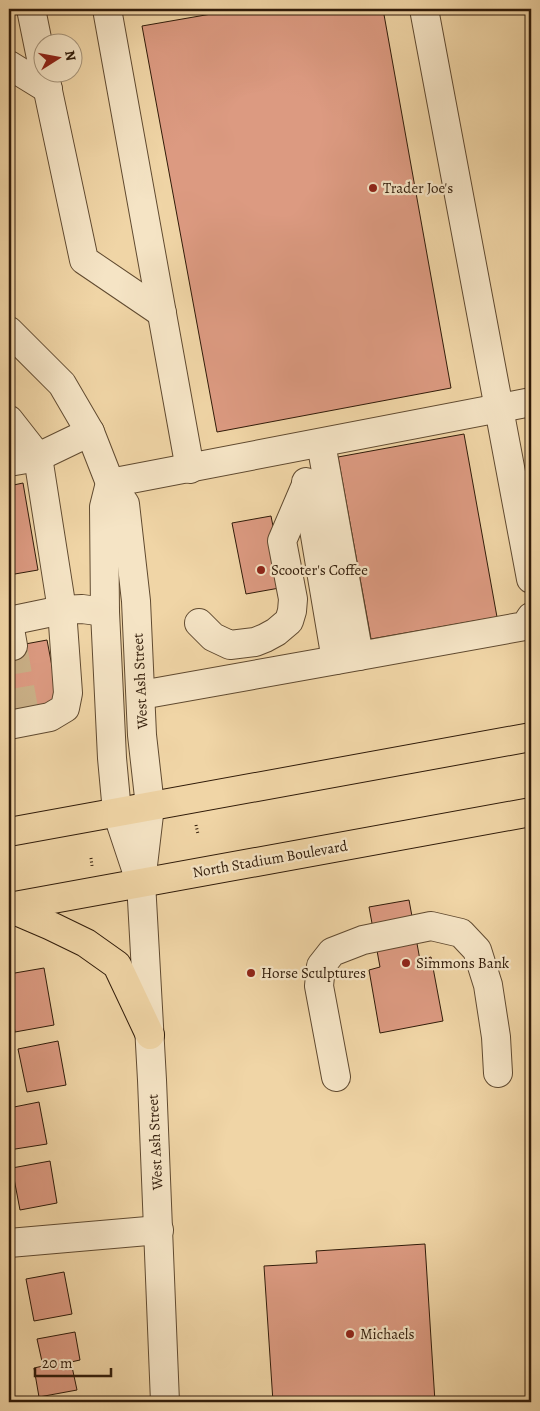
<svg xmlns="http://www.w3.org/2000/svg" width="540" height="1411" font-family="Alegreya,serif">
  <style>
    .building { fill: #dc9a81; stroke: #301b09 }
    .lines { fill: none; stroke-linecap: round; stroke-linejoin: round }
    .minor-tunnel { stroke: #cab087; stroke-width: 28; stroke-dasharray: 28 14; stroke-linecap: butt }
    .minor-casing { stroke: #604a30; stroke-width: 30 }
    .major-casing { stroke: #301b09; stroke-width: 30 }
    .path { stroke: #301b09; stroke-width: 3; stroke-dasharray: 1 2.5; stroke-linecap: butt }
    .minor { stroke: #f5e4c5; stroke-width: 28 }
    .major { stroke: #f0d5a6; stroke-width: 28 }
    .poi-dot { fill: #8f2418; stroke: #f5e4c5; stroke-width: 2 }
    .labels { text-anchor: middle; stroke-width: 4.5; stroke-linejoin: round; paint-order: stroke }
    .poi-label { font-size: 15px; fill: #301b09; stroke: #f5e4c5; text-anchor: start }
    .street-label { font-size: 15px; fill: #301b09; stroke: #f5e4c5 }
  </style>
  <rect width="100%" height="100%" fill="#f0d5a6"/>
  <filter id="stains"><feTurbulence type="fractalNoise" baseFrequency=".004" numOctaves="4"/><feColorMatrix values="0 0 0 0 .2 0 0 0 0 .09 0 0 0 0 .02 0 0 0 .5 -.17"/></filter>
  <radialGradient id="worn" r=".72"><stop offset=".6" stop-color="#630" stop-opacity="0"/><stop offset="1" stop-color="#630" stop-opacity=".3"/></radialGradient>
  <g class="building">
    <path d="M240,9h143l68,379 -234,44 -75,-406z"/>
    <path d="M464,434l33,183 -126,22 -33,-182z"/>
    <path d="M23,483l15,87 -29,5v-89z"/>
    <path d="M271,516l14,71 -39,7 -14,-71z"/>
    <path d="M47,640l12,63 -50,9v-65z"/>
    <path d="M409,900l11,60 11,-3 12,64 -63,12 -11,-63 11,-3 -11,-60z"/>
    <path d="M44,968l10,57 -39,7 -6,-37v-21z"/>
    <path d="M58,1041l8,44 -39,7 -9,-43z"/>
    <path d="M39,1102l8,42 -38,6v-42z"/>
    <path d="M50,1161l7,42 -37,7 -8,-42z"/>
    <path d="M425,1244l10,158h-162l-9,-136 53,-3 -1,-12z"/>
    <path d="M64,1272l8,42 -38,7 -8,-42z"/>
    <path d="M75,1332l5,28 -9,2 6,28 -38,7 -5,-29 9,-2 -6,-27z"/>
  </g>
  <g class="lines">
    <path class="minor-tunnel" d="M13,646l11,63"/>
    <g class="minor-casing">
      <g id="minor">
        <path d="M31,9l11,54"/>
        <path d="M107,9l83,460"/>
        <path d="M424,9l107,570"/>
        <path d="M9,65l39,24"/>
        <path d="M44,72l40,188 78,53"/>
        <path d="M9,331l53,53 28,48 20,51 15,21 11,97 6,134 8,71 -9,76 11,198 13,322"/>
        <path d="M9,420l29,37 24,153 6,83 -3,15 -15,9 -41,8"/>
        <path d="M321,443l38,213 166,-30 6,-9"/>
        <path d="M9,462l29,-5 52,-25"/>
        <path d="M306,482l30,178"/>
        <path d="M110,483l421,-81"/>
        <path d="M110,483l-6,24 1,105 7,146 5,54 21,63"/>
        <path d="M9,621l53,-11 20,-1 23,3"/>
        <path d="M9,623l4,23"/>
        <path d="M199,623l14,14 17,8 25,-3 10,-4 11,-6 13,-11 3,-10 1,-12 -11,-58 24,-56"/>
        <path d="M141,695l218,-39"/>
        <path d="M336,1077l-17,-91 2,-20 11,-14 31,-12 68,-14 30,7 16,17 11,35 8,52 2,36"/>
        <path d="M9,1243l150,-13"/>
      </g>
    </g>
    <g class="major-casing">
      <g id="major">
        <path d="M9,832l522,-95"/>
        <path d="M9,907l522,-95"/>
        <path d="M9,908l42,18 35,17 31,22 33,70"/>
      </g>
    </g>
    <g class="path">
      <path d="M196,825l2,9"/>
      <path d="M91,858l1,8"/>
    </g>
    <use href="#minor" class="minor"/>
    <use href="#major" class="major"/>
  </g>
  <g class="poi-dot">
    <circle cx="373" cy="188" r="5"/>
    <circle cx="261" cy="570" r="5"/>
    <circle cx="406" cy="963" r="5"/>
    <circle cx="251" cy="973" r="5"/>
    <circle cx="350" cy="1334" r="5"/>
  </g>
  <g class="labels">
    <g class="poi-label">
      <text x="383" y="193">Trader Joe's</text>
      <text x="271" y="575">Scooter's Coffee</text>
      <text x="416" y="968">Simmons Bank</text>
      <text x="261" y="978">Horse Sculptures</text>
      <text x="360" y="1339">Michaels</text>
    </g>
    <g class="street-label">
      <text transform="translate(140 681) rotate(-93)" y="5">West Ash Street</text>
      <text transform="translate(270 859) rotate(-10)" y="5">North Stadium Boulevard</text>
      <text transform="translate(155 1142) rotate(-93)" y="5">West Ash Street</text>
    </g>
  </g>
  <rect width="540" height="1411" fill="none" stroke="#f0d5a6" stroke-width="30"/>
  <rect x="10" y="10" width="520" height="1391" fill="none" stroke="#301b09" stroke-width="2.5"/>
  <rect x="15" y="15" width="510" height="1381" fill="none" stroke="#301b09"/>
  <g transform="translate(58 58) rotate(79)"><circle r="24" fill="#f5e4c5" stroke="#a6947a"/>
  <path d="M0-4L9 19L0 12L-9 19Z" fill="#8f2418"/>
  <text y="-8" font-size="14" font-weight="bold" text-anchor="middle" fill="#301b09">N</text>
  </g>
  <path d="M35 1368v8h76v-8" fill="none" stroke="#301b09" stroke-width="2.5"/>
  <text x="42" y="1368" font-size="15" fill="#301b09" stroke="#f5e4c5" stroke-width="4" paint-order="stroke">20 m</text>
  <rect width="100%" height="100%" filter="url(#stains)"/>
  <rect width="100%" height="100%" fill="url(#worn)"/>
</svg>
